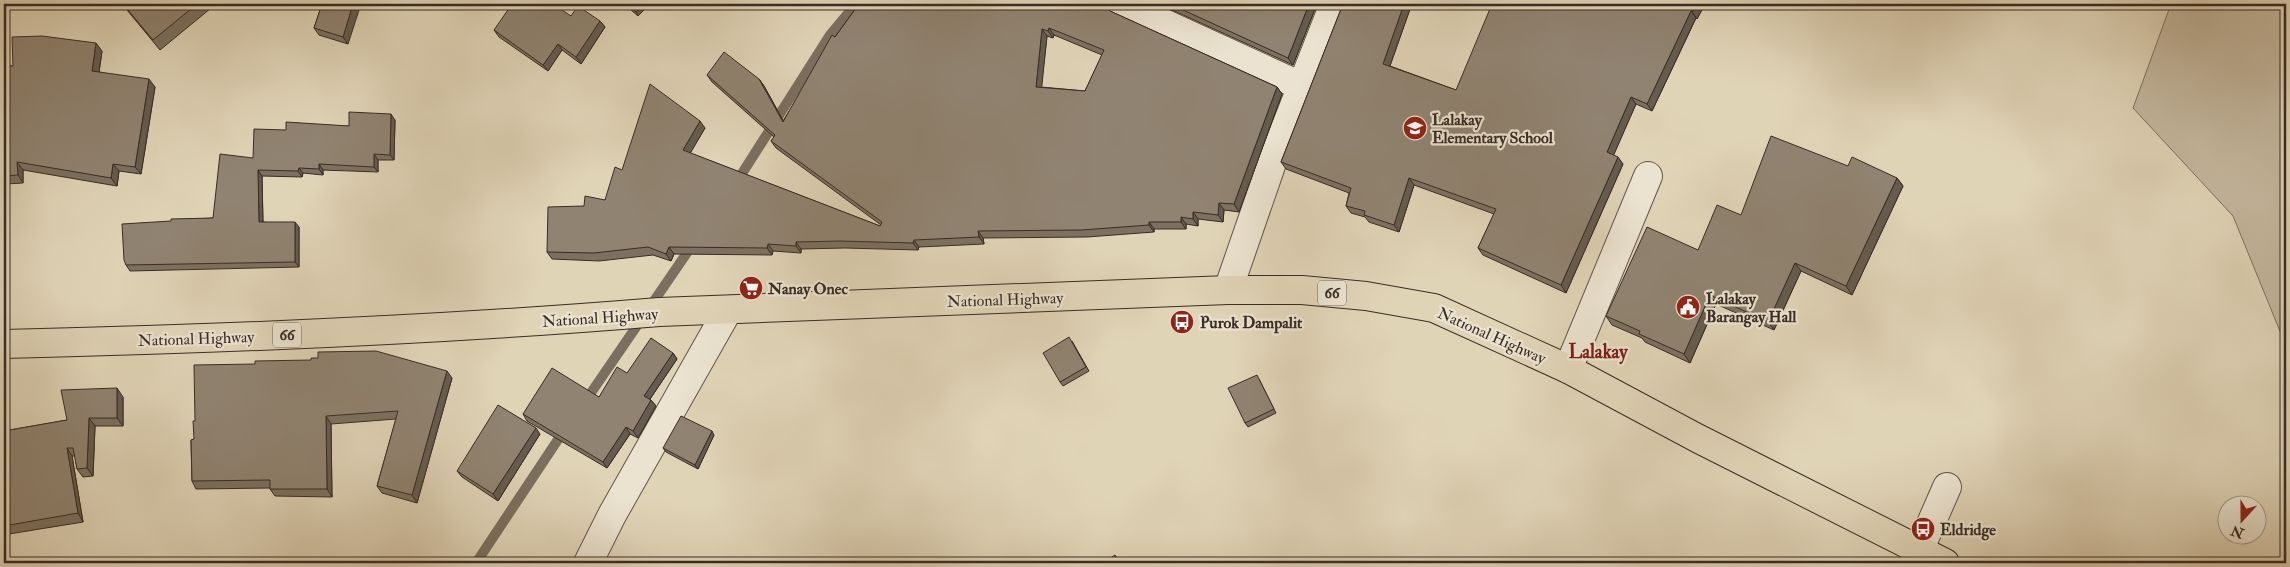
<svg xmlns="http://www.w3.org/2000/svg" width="2290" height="567" font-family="'IM FELL Double Pica',serif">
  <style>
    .green { fill: #c4b79e; stroke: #7e7262 }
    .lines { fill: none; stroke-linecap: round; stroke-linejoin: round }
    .stream { stroke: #7b6f5f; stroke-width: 10 }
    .minor-casing { stroke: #63564a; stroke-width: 30 }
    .major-casing { stroke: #392c25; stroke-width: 30 }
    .minor { stroke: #ebe3d0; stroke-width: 28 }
    .major { stroke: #e0d4b7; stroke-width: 28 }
    .wall { fill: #7c7161; stroke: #392c25; fill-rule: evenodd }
    .shaded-wall { fill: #655c4f; stroke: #392c25 }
    .building { fill: #908371; stroke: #392c25; fill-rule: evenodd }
    .labels { text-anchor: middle; stroke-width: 4.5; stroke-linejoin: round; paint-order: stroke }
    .shield { fill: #ebe3d0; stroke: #6e6358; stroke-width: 1 }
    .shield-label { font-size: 15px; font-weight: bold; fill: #392c25 }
    .poi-label { font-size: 16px; font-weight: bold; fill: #392c25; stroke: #ebe3d0; text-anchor: start }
    .street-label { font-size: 16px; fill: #392c25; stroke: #ebe3d0 }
    .quarter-label { font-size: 19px; font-weight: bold; fill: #7a1f14; stroke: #ebe3d0 }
  </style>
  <rect width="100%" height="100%" fill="#e0d4b7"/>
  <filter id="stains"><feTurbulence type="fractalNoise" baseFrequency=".004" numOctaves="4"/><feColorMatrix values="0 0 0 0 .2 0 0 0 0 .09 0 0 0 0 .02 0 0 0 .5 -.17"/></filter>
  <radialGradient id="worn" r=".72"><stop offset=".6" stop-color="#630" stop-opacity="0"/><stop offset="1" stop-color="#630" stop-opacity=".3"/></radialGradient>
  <path class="green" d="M2171,4h115v342l-53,-130 -100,-108z"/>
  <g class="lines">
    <g class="stream">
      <path d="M736,183l94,-148 26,-31"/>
      <path d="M584,403l109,-159"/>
      <path d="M476,563l89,-134"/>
    </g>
    <g class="minor-casing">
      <g id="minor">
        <path d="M1122,4l179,82"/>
        <path d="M1228,290l46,-133 60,-153"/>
        <path d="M1568,369l80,-193"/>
        <path d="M1919,551l28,-64"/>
        <path d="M588,563l24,-48 116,-205"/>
      </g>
    </g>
    <g class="major-casing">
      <path id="major" d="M4,344c218,-5 437,-14 655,-32l569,-22h74l64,6 68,12 134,61 129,69 248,125"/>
    </g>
    <use href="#minor" class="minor"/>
    <use href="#major" class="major"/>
  </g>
  <g class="wall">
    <path d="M122,4h94l-56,46z"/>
    <path d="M322,4l26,40 -29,-9 -5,-7z"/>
    <path d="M624,4h26l-12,12z"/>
    <path d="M859,4h248v2l1,3 2,2 167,76 5,7 -43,118 -15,-2 -1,12 -25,-3v7l-12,-2v5h-32v3l-67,5 -104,1 1,6 -65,3 -1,3 -73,-2 -44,1v4l-28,-2 -1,4 -98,-1 -3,7 -18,-6 -54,6 -47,-2 -5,-7 37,-46 21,-6 17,-30 83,-42 -15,25 190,73 1,-1 -105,-77 -5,-7 3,-4 -62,-55 -5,-7 52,4 5,7 19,35 52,-84zM1054,35l48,20 -17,36 -44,-4 6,-51 6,2z"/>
    <path d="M1159,4h158l-24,61z"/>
    <path d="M1343,4h66l-1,3 2,2 -20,57 66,24 249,-86 -8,15 -1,-1 -44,93 -16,-7 -23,51 10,9 -57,129 -83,-38 -5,-7 16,-34 -80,-29 -15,47 -30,-10 -4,-5 -14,-4 -5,-7 3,-13 -63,-24 -5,-7z"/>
    <path d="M571,16l29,5 5,6 -24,37 -19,-14 -14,21 -49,-34 -5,-7z"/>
    <path d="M102,51l-3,21 56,15 -14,87 -22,-3 -2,15 -94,-16v13l-19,1v-118h9z"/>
    <path d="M395,120l-1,40h-16v12l-55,-2v5l-20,-2 -1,4 -40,-1 1,46 36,5v40l-169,4 -4,-6 45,-44 42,-3 40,-60 33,-28 63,-4z"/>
    <path d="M1848,166l49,12 6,8 -51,109 -51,-24 -27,59 -58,-26 -26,59 -45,-21 -3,-4 -30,-13 -6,-9 92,-66z"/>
    <path d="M1072,341l17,30 -26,15 -3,-4z"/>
    <path d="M673,353l4,6 -27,40 6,7 -18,32 -8,-4 -23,34 -80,-47 -4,-7 76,-17 28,-24z"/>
    <path d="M452,378l-35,125 -35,-10 -5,-7 19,-67 -65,5 1,73 -57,-1 -5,-7v-1l-74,1 -4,-8 -1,-41z"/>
    <path d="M1259,379l17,34 -28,14 -3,-4z"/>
    <path d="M123,397v29h-28l-2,50 -10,1 -6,-8 -2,-13h-3l11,66 -74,12 -5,-7v-96l63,-11z"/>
    <path d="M540,434l-42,67 -36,-24 -5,-6z"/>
    <path d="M714,435l-16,34 -32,-17 -3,-4z"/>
  </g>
  <g class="shaded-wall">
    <path d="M353,4h8l-13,40 -5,-7z"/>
    <path d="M644,4h6l-12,12 -2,-4z"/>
    <path d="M1309,4h8l-24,61 -5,-7z"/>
    <path d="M1404,4h5l-1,3 2,2 -22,62 -5,-7z"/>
    <path d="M1696,4h9l-8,15 -5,-7z"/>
    <path d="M1691,11l5,7 -44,93 -5,-7z"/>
    <path d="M600,21l5,6 -24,37 -5,-7z"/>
    <path d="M1049,28l5,7 -1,3 -5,-7z"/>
    <path d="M1042,29l5,7 -6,58 -5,-7z"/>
    <path d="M96,43l6,8 -4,28 -6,-8z"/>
    <path d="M558,44l4,6 -14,21 -5,-6z"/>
    <path d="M149,79l6,8 -14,87 -6,-7z"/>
    <path d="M759,79l5,7 24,43 -5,-7z"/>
    <path d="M1277,87l5,7 -43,118 -5,-8z"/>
    <path d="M1631,97l5,7 -24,55 -5,-7z"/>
    <path d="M391,114l4,6 -1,40 -4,-5z"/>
    <path d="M700,121l5,7 -17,29 -5,-7z"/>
    <path d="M374,154l4,6v12l-4,-5z"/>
    <path d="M1618,157l5,7 -57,129 -5,-8z"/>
    <path d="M17,162l6,8v13l-5,-8z"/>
    <path d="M113,164l6,7 -2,15 -6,-8z"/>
    <path d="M319,164l4,6v5l-4,-6z"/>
    <path d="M299,168l4,5 -1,4 -4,-6z"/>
    <path d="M258,170l4,6 1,51 -4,-5z"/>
    <path d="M1409,178l5,7 -15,47 -5,-7z"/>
    <path d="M1897,178l6,8 -51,109 -6,-9z"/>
    <path d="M1219,203l5,7 -1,12 -5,-7z"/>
    <path d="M1193,212l5,7v7l-5,-7z"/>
    <path d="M1181,217l5,7v5l-5,-7z"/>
    <path d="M295,222l4,5v40l-4,-5z"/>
    <path d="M1149,222l5,7v3l-5,-7z"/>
    <path d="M978,231l5,7 1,6 -5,-7z"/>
    <path d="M914,240l5,7 -1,3 -5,-7z"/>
    <path d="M796,242l5,7v4l-5,-7z"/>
    <path d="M768,244l5,7 -1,4 -5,-7z"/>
    <path d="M669,247l5,7 -3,7 -5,-7z"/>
    <path d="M1795,263l6,8 -27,59 -6,-8z"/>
    <path d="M1710,295l6,9 -26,59 -6,-9z"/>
    <path d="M673,353l4,6 -29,43 -4,-6z"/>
    <path d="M447,371l5,7 -35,125 -5,-8z"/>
    <path d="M117,388l6,9v29l-6,-8z"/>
    <path d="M651,400l5,6 -18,32 -5,-7z"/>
    <path d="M326,416l5,8 1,73 -5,-8z"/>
    <path d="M89,418l6,8 -2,50 -6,-8z"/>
    <path d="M626,427l4,7 -23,34 -4,-6z"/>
    <path d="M536,428l4,6 -42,67 -5,-7z"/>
    <path d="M712,431l2,4 -16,34 -3,-4z"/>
    <path d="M67,448l5,8 11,66 -5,-9z"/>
  </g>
  <g class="building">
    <path d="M123,4h74l-44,36z"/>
    <path d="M322,4h31l-10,33 -29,-9z"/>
    <path d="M512,4h41l18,12 7,-10 22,15 -24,36 -18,-13 -15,21 -49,-35z"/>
    <path d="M626,4h18l-8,8z"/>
    <path d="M859,4h245l1,2 5,5 167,76 -43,117 -15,-1 -1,12 -25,-3v7l-12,-2v5h-32v3l-67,5 -104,1 1,6 -65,3 -1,3 -73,-2 -44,1v4l-28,-2 -1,4 -98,-1 -3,7 -18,-7 -54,6 -47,-1 1,-45 36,-1 1,-10 20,4 10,-33 7,3 28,-86 50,37 -17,29 197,76 2,-4 -111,-81 4,-6 -68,-60 17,-23 35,27 24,43 49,-87 3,2zM1049,28l55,22 -19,41 -49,-4 6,-58 6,2z"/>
    <path d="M1170,4h139l-21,54z"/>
    <path d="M1343,4h61l-21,60 73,26 36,-86h204l-4,8 -1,-1 -44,93 -16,-7 -24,55 11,5 -57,128 -83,-37 18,-39 -87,-31 -15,47 -30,-10 1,-4 -19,-5 5,-18 -70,-26z"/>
    <path d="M42,36l54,7 -4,28 57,8 -14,88 -22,-3 -2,14 -94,-16 1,13 -14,1v-110h9l-1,-29z"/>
    <path d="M349,112l42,2 -1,41 -16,-1v13l-55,-3v5l-20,-1 -1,3 -40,-1 1,52h36v40l-169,3 -2,-5 -2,-36 49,-3v-2l42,-1 7,-64 33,4 1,-29 32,1v-8l63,4z"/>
    <path d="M1771,136l77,30 4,-9 45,21 -51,108 -51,-23 -27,59 -58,-27 -26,59 -45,-20 1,-3 -34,-15 41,-89 51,23 19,-45 24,10z"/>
    <path d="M1069,337l17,30 -26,15 -17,-29z"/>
    <path d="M651,338l22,15 -29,43 7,4 -18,31 -7,-4 -23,35 -80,-48 29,-46 47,29 18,-30 10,6z"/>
    <path d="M376,351l71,20 -35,124 -35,-9 21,-75 -72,5 1,73h-57v-9l-78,1 -1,-41 3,-1 -1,-18h2l-1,-56 61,-1v-3l56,-1v-2h7v-6z"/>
    <path d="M1257,375l17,34 -29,14 -17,-35z"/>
    <path d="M117,388v30h-28l-2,50 -10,1 -4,-21h-6l11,65 -74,13v-95l63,-11 -6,-30z"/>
    <path d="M498,405l38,23 -43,66 -36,-23z"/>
    <path d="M681,416l31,15 -17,34 -32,-17z"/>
    <path d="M1115,555l6,8h-18z"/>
  </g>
  <defs>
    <g id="school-disc" transform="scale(1.25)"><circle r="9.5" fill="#8f2418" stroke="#ebe3d0"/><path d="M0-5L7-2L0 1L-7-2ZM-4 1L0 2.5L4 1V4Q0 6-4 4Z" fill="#fff"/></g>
    <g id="supermarket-disc" transform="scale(1.25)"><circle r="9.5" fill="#8f2418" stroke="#ebe3d0"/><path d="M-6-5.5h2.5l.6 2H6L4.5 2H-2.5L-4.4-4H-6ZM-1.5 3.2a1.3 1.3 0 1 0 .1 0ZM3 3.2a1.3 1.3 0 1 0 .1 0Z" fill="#fff"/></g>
    <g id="civic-disc" transform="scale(1.25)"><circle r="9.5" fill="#8f2418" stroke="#ebe3d0"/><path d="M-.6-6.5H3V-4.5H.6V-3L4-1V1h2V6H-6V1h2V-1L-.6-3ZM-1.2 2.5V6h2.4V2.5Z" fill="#fff"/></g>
    <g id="bus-disc" transform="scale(1.25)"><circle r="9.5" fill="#8f2418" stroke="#ebe3d0"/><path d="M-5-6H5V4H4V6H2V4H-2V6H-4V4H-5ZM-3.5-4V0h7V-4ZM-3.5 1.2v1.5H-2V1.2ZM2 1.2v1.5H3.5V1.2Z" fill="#fff"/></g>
  </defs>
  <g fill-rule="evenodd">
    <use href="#school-disc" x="1415" y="128"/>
    <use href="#supermarket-disc" x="751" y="288"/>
    <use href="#civic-disc" x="1688" y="307"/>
    <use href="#bus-disc" x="1182" y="322"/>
    <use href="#bus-disc" x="1923" y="529"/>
  </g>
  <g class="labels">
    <g class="shield">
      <rect x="1318" y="280.5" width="28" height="25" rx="4"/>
      <rect x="273" y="322.5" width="28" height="25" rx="4"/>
    </g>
    <g class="shield-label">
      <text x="1332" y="298">66</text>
      <text x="287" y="340">66</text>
    </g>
    <g class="poi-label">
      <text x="1432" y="125">Lalakay<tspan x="1432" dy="18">Elementary School</tspan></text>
      <text x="768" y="294">Nanay Onec</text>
      <text x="1706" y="304">Lalakay<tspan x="1706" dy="18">Barangay Hall</tspan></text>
      <text x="1200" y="328">Purok Dampalit</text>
      <text x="1940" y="535">Eldridge</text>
    </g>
    <g class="street-label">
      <text transform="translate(1005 299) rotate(-2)" y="6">National Highway</text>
      <text transform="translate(600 317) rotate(-4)" y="6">National Highway</text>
      <text transform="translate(1492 335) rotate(24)" y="6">National Highway</text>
      <text transform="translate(196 338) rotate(-2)" y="6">National Highway</text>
    </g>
    <g class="quarter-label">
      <text x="1598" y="358">Lalakay</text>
    </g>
  </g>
  <rect width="2290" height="567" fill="none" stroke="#e0d4b7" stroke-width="20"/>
  <rect x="5" y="5" width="2280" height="557" fill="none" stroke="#392c25" stroke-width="2.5"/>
  <rect x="10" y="10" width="2270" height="547" fill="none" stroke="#392c25"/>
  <g transform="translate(2242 520) rotate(201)"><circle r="24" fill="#ebe3d0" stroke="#a49a8c"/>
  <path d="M0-4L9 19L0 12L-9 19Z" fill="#8f2418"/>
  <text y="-8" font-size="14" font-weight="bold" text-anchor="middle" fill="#392c25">N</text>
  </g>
  <rect width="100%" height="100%" filter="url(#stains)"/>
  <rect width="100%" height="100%" fill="url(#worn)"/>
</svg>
